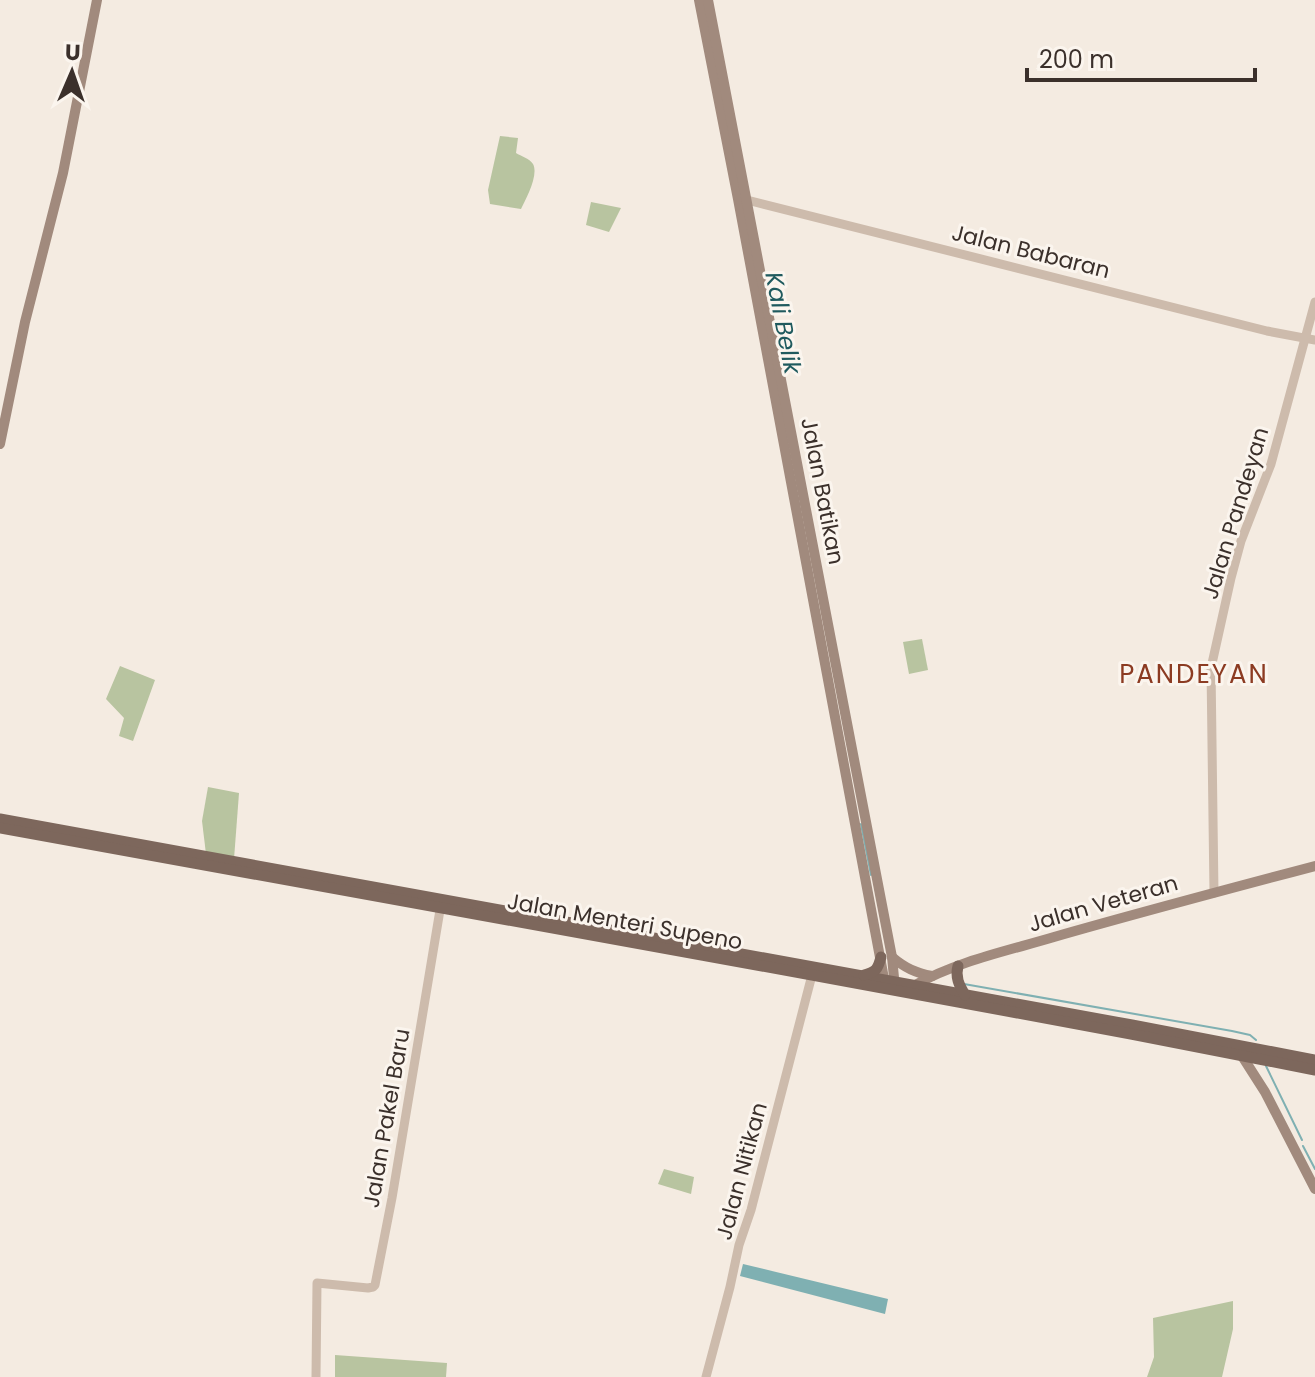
<svg xmlns="http://www.w3.org/2000/svg" width="1315" height="1377" font-family="Poppins,sans-serif">
  <style>
    .green { fill: #b8c4a0 }
    .water { fill: #7fb0b2 }
    .lines { fill: none; stroke-linecap: round; stroke-linejoin: round }
    .stream { stroke: #7fb0b2; stroke-width: 2 }
    .tertiary { stroke: #cdbbac; stroke-width: 9 }
    .secondary { stroke: #a18a7d; stroke-width: 10 }
    .primary { stroke: #7d675c; stroke-width: 11 }
    .labels { text-anchor: middle; stroke-width: 6; stroke-linejoin: round; paint-order: stroke }
    .street-label { font-size: 22px; fill: #3b302b; stroke: #fbf5ee }
    .water-label { font-size: 24px; font-style: italic; fill: #1f5a5e; stroke: #fbf5ee }
    .quarter-label { font-size: 26px; letter-spacing: 2px; fill: #8c3b22; stroke: #fbf5ee }
  </style>
  <rect width="100%" height="100%" fill="#f4ebe1"/>
  <g class="green">
    <path d="M500,136l18,2 -2,15c5,3 14,6 17,11 6,11 -7,35 -12,45l-31,-5 -2,-14z"/>
    <path d="M591,202l30,6 -12,24 -23,-7z"/>
    <path d="M922,639l6,31 -19,4 -6,-32z"/>
    <path d="M120,666l35,14 -22,61 -14,-5 5,-18 -18,-19z"/>
    <path d="M208,787l31,6 -5,66 -28,-5 -4,-33z"/>
    <path d="M664,1169l30,8 -3,17 -33,-10z"/>
    <path d="M1233,1301v28l-11,48h-75l7,-20 -1,-39z"/>
    <path d="M335,1355l112,8 -1,14h-111z"/>
  </g>
  <path class="water" d="M743,1264l145,35 -3,15 -145,-38z"/>
  <g class="lines">
    <g class="stream">
      <path d="M861,824l10,51"/>
      <path d="M964,984l268,47 18,4 6,5"/>
      <path d="M1266,1066l36,74"/>
      <path d="M1303,1146l12,23"/>
    </g>
    <g class="tertiary">
      <path d="M747,200l520,131 48,9"/>
      <path d="M1214,893l-3,-225 20,-90 10,-37 30,-77 44,-162"/>
      <path d="M316,1377l1,-94 51,5 5,-1 2,-2 17,-87 49,-294"/>
      <path d="M706,1377l24,-90 9,-42 12,-35 61,-235"/>
    </g>
    <g class="secondary">
      <path d="M699,0l39,199 147,785"/>
      <path d="M708,0l184,957 3,31"/>
      <path d="M0,444l25,-122 38,-149 34,-173"/>
      <path d="M892,957c13,11 24,16 40,19"/>
      <path d="M913,988l2,-3c43,-24 92,-34 139,-48 87,-25 174,-48 261,-71"/>
      <path d="M1241,1050l1,6 23,36 50,97"/>
    </g>
    <g class="primary">
      <path d="M0,819l1132,206 183,35"/>
      <path d="M0,828l812,147 319,59 184,36"/>
      <path d="M958,966c-3,11 1,19 7,29"/>
      <path d="M864,975c12,-3 14,-6 17,-18"/>
    </g>
  </g>
  <g class="labels">
    <g class="street-label">
      <text transform="translate(1031 251) rotate(14)" y="8">Jalan Babaran</text>
      <text transform="translate(823 491) rotate(79)" y="8">Jalan Batikan</text>
      <text transform="translate(1235 513) rotate(-73)" y="8">Jalan Pandeyan</text>
      <text transform="translate(1103 903) rotate(-16)" y="8">Jalan Veteran</text>
      <text transform="translate(625 921) rotate(10)" y="8">Jalan Menteri Supeno</text>
      <text transform="translate(386 1118) rotate(-80)" y="8">Jalan Pakel Baru</text>
      <text transform="translate(741 1171) rotate(-75)" y="8">Jalan Nitikan</text>
    </g>
    <g class="water-label">
      <text transform="translate(783 323) rotate(79)" y="8">Kali Belik</text>
    </g>
    <g class="quarter-label">
      <text x="1194" y="683">PANDEYAN</text>
    </g>
  </g>
  <g transform="translate(72 72) rotate(2)" stroke="#fbf5ee" stroke-width="6" paint-order="stroke">
  <path d="M0-6L14 30L0 20L-14 30Z" fill="#3b302b"/>
  <text y="-12" font-size="22" font-weight="bold" text-anchor="middle" fill="#3b302b">U</text>
  </g>
  <path d="M1027 68v12h228v-12" fill="none" stroke="#3b302b" stroke-width="4"/>
  <text x="1039" y="68" font-size="24" fill="#3b302b" stroke="#fbf5ee" stroke-width="6" paint-order="stroke">200 m</text>
</svg>
